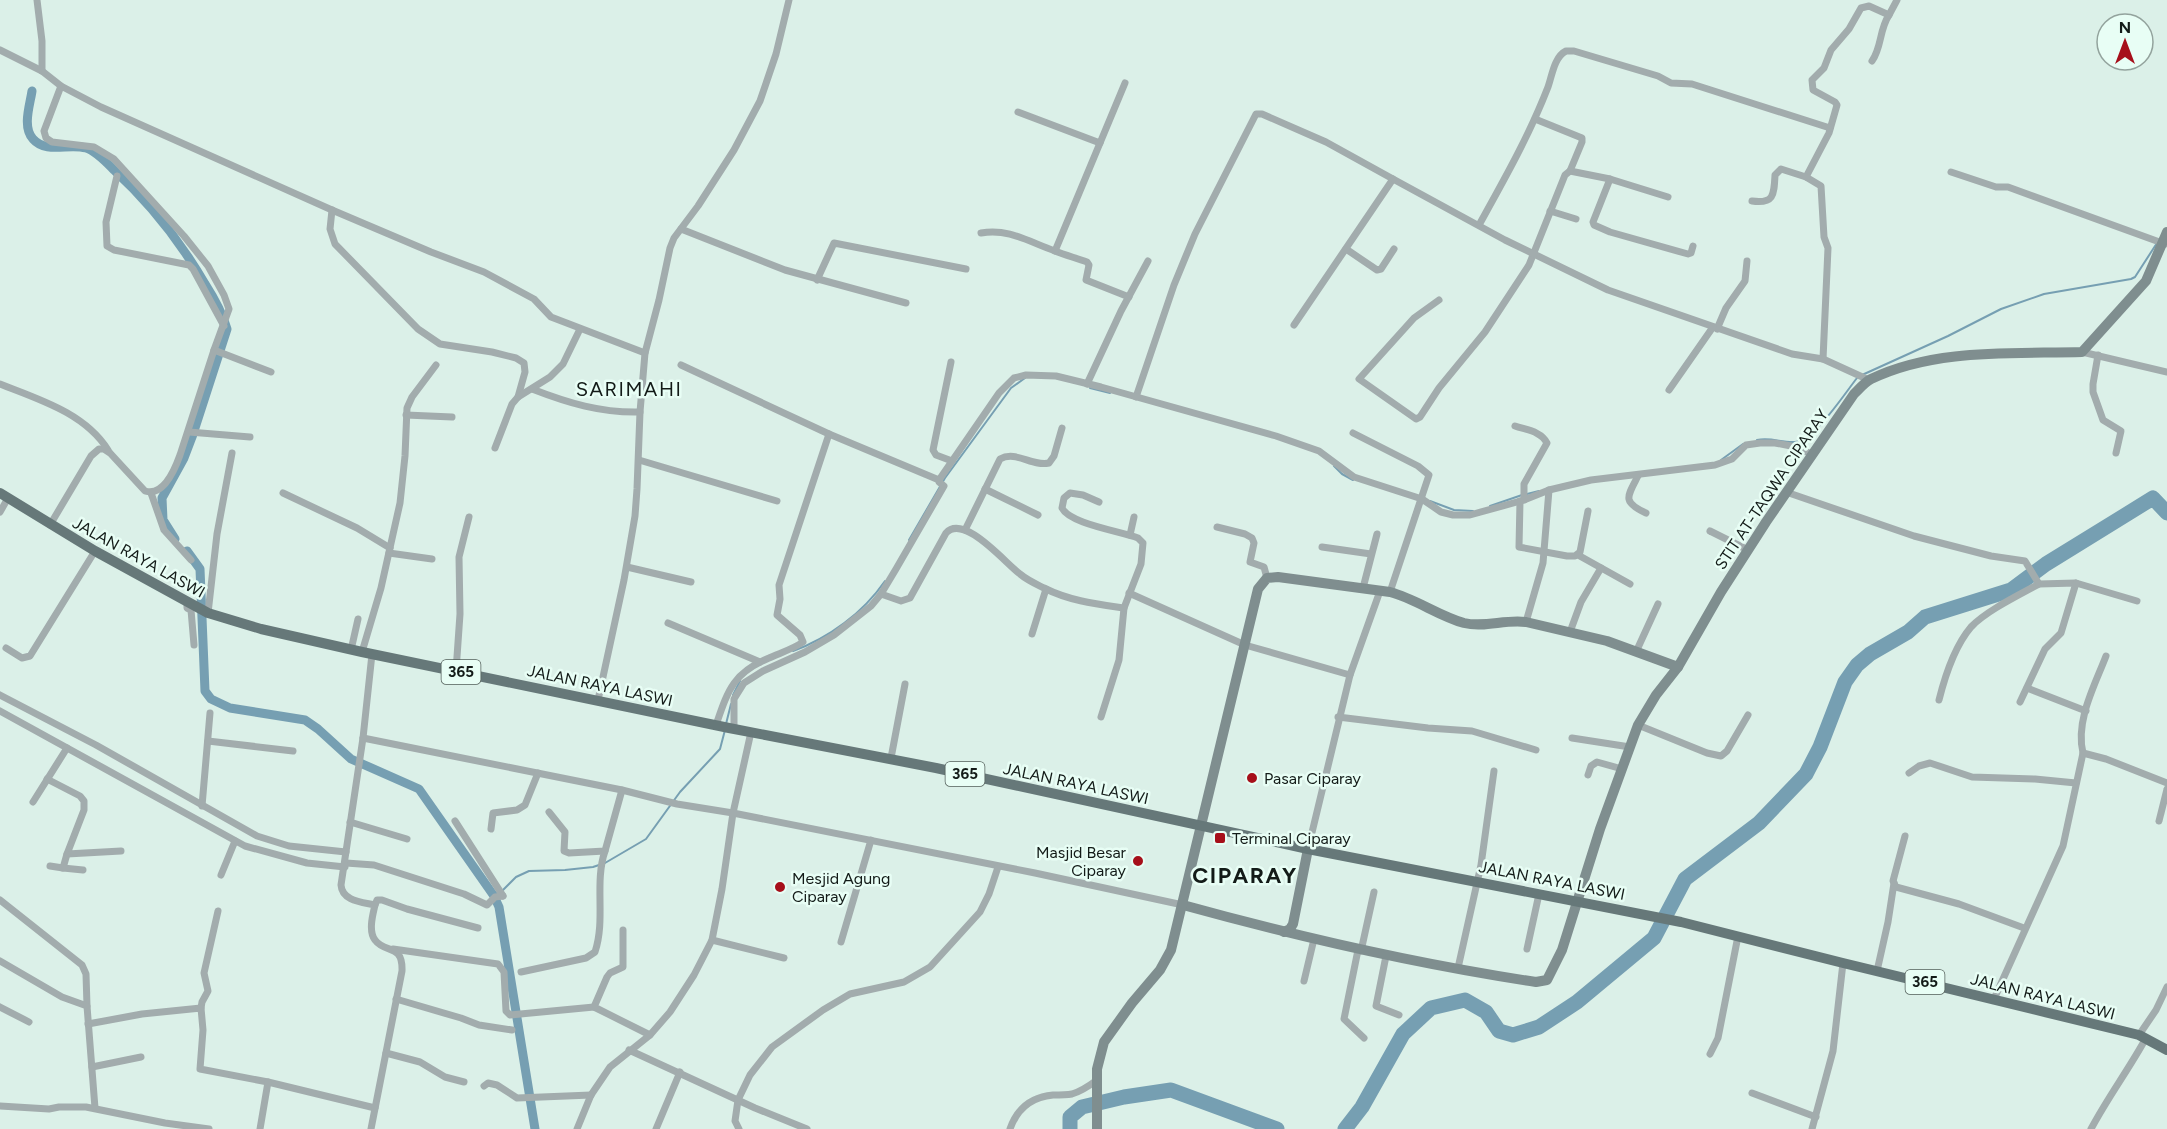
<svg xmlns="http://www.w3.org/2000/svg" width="2167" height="1129" font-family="Figtree,sans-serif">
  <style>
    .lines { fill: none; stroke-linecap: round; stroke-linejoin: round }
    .stream { stroke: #769fb2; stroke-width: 2 }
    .canal { stroke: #769fb2; stroke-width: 9 }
    .river { stroke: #769fb2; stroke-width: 15 }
    .street { stroke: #a2acad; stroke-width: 7 }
    .secondary { stroke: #7f8e8f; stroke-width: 10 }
    .primary { stroke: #667879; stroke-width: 10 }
    .poi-dot { fill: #a60f1a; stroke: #e8fef5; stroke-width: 2 }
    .labels { text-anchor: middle; stroke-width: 5; stroke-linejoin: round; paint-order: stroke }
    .shield { fill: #e8fef5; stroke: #535f5a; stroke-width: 1.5 }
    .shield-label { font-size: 15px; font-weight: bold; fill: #131b18 }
    .street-label { font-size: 16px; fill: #131b18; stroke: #e8fef5 }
    .poi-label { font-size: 16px; fill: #131b18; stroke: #e8fef5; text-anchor: start }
    .quarter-label { font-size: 20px; letter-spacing: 1.5px; fill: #131b18; stroke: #e8fef5 }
    .district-label { font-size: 22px; font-weight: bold; letter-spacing: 1.5px; fill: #131b18; stroke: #e8fef5 }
  </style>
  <rect width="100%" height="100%" fill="#dbf0e8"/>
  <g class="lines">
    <g class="stream">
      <path d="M1862,375l86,-39 53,-27 43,-15 87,-15 4,-2 22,-34"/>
      <path d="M1090,388l20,5"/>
      <path d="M1757,440c14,-3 25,3 38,2 19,-1 50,-49 62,-64"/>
      <path d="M1721,460l22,-16"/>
      <path d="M1334,466l8,8 11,6"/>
      <path d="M1527,494l12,-3"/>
      <path d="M1430,501l24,9 19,1"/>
      <path d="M1490,506l32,-11"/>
      <path d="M909,540l36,-62 66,-90 14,-10"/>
      <path d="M793,651c36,-13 70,-38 92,-70"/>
      <path d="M733,695l7,-14"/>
      <path d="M726,724l5,-20"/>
      <path d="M501,892l15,-15 13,-6 36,-1 28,-3 12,-4 41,-24 34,-47 40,-43 5,-19"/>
    </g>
    <g class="canal">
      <path d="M32,91c-2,14 -10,36 1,48 13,15 36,4 53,9 10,3 21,15 28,22 37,34 66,71 91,114 9,14 17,28 22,45l-35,108 -8,21 -22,40 1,22 12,19"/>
      <path d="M187,551l13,18 5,122 6,8 19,9 75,12 13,9 33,30 68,30 75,107 5,11 36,222"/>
    </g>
    <g class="river">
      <path d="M1070,1129v-12l12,-10 42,-10 47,-7 106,39"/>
      <path d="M1345,1129l17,-22 41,-73 28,-26 34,-8 21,12 13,19 14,4 26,-8 38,-25 77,-64 31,-59 74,-56 47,-49 14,-27 25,-65 12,-17 13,-11 38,-22 17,-15 86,-27 35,-26 107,-66 14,15"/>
    </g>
    <g class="street">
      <path d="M37,0l5,41v30"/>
      <path d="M0,50l42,21 19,15 40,21 231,103 99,42 53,20 50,27 17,18 94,36"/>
      <path d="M1872,61c10,-14 7,-31 17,-46"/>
      <path d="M61,86l-17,45 2,7 6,4 42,5 20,12 70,77 24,30 16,29 5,14 -15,41"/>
      <path d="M1018,112l82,31"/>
      <path d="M1570,171l40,8 58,18"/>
      <path d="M1951,172l45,15h12l157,57"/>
      <path d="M117,176l-11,46 1,24 7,4 75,15 4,4 31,57"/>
      <path d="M1806,177l23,-44 8,-28 -2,-3 -22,-12 -1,-10 12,-12 7,-18 18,-21 12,-21 8,-2 20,9 8,-15"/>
      <path d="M1610,179l-17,43 1,3 16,7 78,22 3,-1 2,-7"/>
      <path d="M1752,201c22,3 22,-6 23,-26l6,-6 25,8 15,9 3,51 4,11 -5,111"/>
      <path d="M332,210l-2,19 5,15 83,85 22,15 52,8 24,6 8,5 1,9 -7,25"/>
      <path d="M1550,211l26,8"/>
      <path d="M1479,225c25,-45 50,-89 69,-138 4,-11 6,-30 18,-36h8l84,25 13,7 21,1 138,44"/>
      <path d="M681,229l104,41 121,33"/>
      <path d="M981,233c28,-5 48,9 74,18 10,4 21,7 32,11l2,3 -3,15 43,17"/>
      <path d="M1346,249l31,21 4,-1 13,-20"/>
      <path d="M1055,251l70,-168"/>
      <path d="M817,280l17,-37 132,26"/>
      <path d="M1439,300l-25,18 -55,61 57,40 4,-2 19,-29 46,-56 44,-67 36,-90 5,-4 12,-29v-4l-47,-19"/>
      <path d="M1294,325l99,-146 112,61 103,50 184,64 31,5 46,21"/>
      <path d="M1717,329l9,-21 19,-27 2,-20"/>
      <path d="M2082,352l85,20"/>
      <path d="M2098,355l-5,29v8l10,28 18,11 -5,22"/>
      <path d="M951,362l-18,88 3,5 16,6"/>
      <path d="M681,365l148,69 -50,151 1,14 -3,16 23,20 3,7c-10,7 -23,11 -34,16 -36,15 -41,32 -53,67"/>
      <path d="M0,384c38,15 85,29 108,66"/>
      <path d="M1087,384l34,-73 27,-50"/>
      <path d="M532,389c36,14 69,24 108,23"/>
      <path d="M1669,390l44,-63"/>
      <path d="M1136,397l38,-112 21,-51 61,-120h6l64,28 67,37"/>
      <path d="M406,415l46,2"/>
      <path d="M1515,426c11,4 26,5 32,17l-23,41v16"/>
      <path d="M189,432l61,5"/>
      <path d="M1353,433l65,33 11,9 -39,117"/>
      <path d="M829,434l110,46"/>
      <path d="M495,448l17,-44 6,-7 32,-20 13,-13 17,-35"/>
      <path d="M639,460l138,41"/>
      <path d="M1638,476c-11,21 -16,26 8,37"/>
      <path d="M985,489l53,26"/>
      <path d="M1786,492l128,44 77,20 34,5 14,23c-20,11 -53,27 -68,43 -17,20 -26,49 -32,73"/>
      <path d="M151,493l13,37 27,30"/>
      <path d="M283,493l74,35 33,20"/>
      <path d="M1520,501l-1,46 48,9h8l5,-4 8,-41"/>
      <path d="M1099,502l-16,-7 -13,-2 -6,5 -2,10c8,16 58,23 76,30l5,5 -2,21 -17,44 -5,52 -18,57"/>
      <path d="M0,512l8,-14"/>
      <path d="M50,525l41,-69 8,-7h5l6,4 35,38c19,6 30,-22 35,-36l34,-105 57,22"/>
      <path d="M1217,527l28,7 7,4 2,5 -4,19 14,5 3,11"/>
      <path d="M965,530l35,-71c16,-9 32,8 49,4l5,-7 8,-28"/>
      <path d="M1710,531l38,19"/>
      <path d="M1130,535l4,-18"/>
      <path d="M1322,547l49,7"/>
      <path d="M389,553l43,6"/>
      <path d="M1578,555l52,29"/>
      <path d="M627,567l64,15"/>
      <path d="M2039,584l37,-1 61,18"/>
      <path d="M1363,588l14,-54"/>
      <path d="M1129,593l116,52 105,30"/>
      <path d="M881,594l20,7 9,-3 36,-65c18,-20 60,31 74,41 7,6 16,10 24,14 26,13 52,16 80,20"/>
      <path d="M187,602v6l4,2 3,35"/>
      <path d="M208,613l9,-79 15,-81"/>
      <path d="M1526,622l17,-59 6,-73"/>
      <path d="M668,623l92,39"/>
      <path d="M1570,632l11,-30 20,-34"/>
      <path d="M1032,634l14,-45"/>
      <path d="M6,648l16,10 8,-2 65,-105"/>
      <path d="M351,650l7,-31"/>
      <path d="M362,652l19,-64 19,-85 5,-47 2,-48 5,-11 24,-32"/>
      <path d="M1636,652l22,-48"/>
      <path d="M456,671l4,-57 -1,-57 10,-40"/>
      <path d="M2027,688l59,23"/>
      <path d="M0,695l96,50 161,91 32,10 57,6"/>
      <path d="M598,700l26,-120 11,-64 2,-27 3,-77 5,-59 14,-53 11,-52 4,-10 24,-32 36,-56 26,-49 16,-47 13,-54"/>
      <path d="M2020,702l25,-53 16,-16 15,-50"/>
      <path d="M0,711l245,135 62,17 38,4"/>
      <path d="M1338,717l90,11 44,3 64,19"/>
      <path d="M1638,725l69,28 14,3 6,-5 21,-36"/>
      <path d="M734,729v-30l10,-16 19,-12 42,-19 29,-17 37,-29 10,-12 15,-25 48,-83 -5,-4v-2l60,-87 15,-15 12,-3 30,1 45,11 175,49 43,15 35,26 68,22 19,13 12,3h17l54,-15 25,-10 42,-10 124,-15 17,-6 14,-14 14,-2h15l16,3 21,8"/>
      <path d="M363,738l259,52 55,14 56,9 302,60 148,32"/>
      <path d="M1572,738l58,9"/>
      <path d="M208,741l85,10"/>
      <path d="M2083,753c-8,-32 12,-68 23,-97"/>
      <path d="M891,758l14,-74"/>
      <path d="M1909,773l10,-7 11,-3 42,14 63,2 41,4"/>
      <path d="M1588,775l3,-9 6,-4 25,7"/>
      <path d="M47,779l33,17 4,5v9l-17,44 54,-3"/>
      <path d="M33,802l34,-54"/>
      <path d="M202,806l8,-93"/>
      <path d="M549,812l16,20 -1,19 5,2 36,-2 17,-61"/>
      <path d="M455,821l48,75"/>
      <path d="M2159,821l8,-32"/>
      <path d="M350,822l57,17"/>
      <path d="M491,829l2,-16 24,-3 8,-5 13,-32"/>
      <path d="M1905,836l-12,45 3,6 63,17 65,24"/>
      <path d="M1308,849l42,-174 30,-84"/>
      <path d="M346,863l28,2 90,29 23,11 8,-8 8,-1"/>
      <path d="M50,866l13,2 4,-14"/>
      <path d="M63,868l20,2"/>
      <path d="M221,875l14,-34"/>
      <path d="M0,900l82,65 4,9 1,32"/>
      <path d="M375,905l2,-5h5l25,9 71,19"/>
      <path d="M623,930v37l-13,6 -3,4 -13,30 56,28"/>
      <path d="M712,940l72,18"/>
      <path d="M841,942l30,-102"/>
      <path d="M393,949l105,15 6,8 2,39 4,4 84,-8"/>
      <path d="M1527,949l12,-55"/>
      <path d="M1358,950l-14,69 20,19"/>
      <path d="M1361,951l13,-59"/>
      <path d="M1386,956l-10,50 23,9"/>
      <path d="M0,961l62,36 25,9 8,102"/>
      <path d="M1458,968l23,-103 13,-94"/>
      <path d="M1877,971l11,-49 6,-39"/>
      <path d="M521,972l65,-14 9,-6c11,-33 -1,-69 10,-101"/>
      <path d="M1304,981l10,-42"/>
      <path d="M396,999l65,19 18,7 33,5"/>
      <path d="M1994,999l69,-153 20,-93 23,6 61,24"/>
      <path d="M0,1007l29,15"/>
      <path d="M201,1008l1,-6 6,-11 -4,-18 14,-62"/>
      <path d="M88,1024l54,-10 59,-6 2,22 -3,39 68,13 107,26"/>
      <path d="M2139,1035l17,-25 11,-23"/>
      <path d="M629,1050l126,58 52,21"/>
      <path d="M386,1053l34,9 25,15 19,5"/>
      <path d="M1710,1054l8,-16 20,-102"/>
      <path d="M92,1067l49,-10"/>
      <path d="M484,1086l4,-3 9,2 20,13 74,-3"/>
      <path d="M1752,1093l64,24"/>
      <path d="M0,1106l49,3 10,-2h27l79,16 44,6"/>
      <path d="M260,1129l8,-47"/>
      <path d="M371,1129l31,-158c1,-28 -17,-17 -27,-31 -7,-9 -2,-26 0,-35 -13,-3 -33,-4 -34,-20l22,-147 9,-84"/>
      <path d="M577,1129l14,-34 19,-28 40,-32 20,-23 24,-37 18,-35 10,-51 11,-76 18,-81"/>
      <path d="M656,1129l24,-57"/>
      <path d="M739,1129l-4,-8 3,-21 12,-25 22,-28 51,-37 27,-16 54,-12 26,-15 50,-55 9,-18 9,-27"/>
      <path d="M1010,1129c7,-20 21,-32 43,-34 6,0 13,0 19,-1 10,-3 17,-8 25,-14"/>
      <path d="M1812,1129l21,-78 10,-88"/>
      <path d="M2091,1129c17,-32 38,-60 55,-91"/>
    </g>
    <g class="secondary">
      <path d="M1183,905c116,32 233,59 353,77l11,-2 15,-30 38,-121 38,-104 18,-30 22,-28 43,-75 45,-70 88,-128c5,-5 11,-12 17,-15 64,-31 141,-25 211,-27l64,-71 21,-49"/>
      <path d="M1284,932l6,-3 3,-5 15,-75"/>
      <path d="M1097,1129v-60l7,-27 28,-39 28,-33 11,-20 87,-361 9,-11 11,-1 112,15c26,7 49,24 74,31 21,5 41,-4 62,-1l81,19 71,26"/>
    </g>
    <path class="primary" d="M0,493l95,58 113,62 53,16 101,23 367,76 207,40 372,81 373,73 162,41 296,72 28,15"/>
  </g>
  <g class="poi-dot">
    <circle cx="1252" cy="778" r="6"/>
    <rect x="1214" y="832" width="12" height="12" rx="3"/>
    <circle cx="1138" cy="861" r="6"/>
    <circle cx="780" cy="887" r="6"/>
  </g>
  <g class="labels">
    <g class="shield">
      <rect x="441.5" y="660" width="39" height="24" rx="4.5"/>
      <rect x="945.5" y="762" width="39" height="24" rx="4.5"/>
      <rect x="1905.5" y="970" width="39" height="24" rx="4.5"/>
    </g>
    <g class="shield-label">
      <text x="461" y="677">365</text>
      <text x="965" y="779">365</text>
      <text x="1925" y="987">365</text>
    </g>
    <g class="street-label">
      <text transform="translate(1771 489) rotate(-56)" y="6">STIT AT-TAQWA CIPARAY</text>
      <text transform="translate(139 557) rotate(29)" y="6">JALAN RAYA LASWI</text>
      <text transform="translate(600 685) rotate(12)" y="6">JALAN RAYA LASWI</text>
      <text transform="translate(1076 783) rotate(12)" y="6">JALAN RAYA LASWI</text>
      <text transform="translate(1552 880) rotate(11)" y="6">JALAN RAYA LASWI</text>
      <text transform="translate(2043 996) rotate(14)" y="6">JALAN RAYA LASWI</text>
    </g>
    <g class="poi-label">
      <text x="1264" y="784">Pasar Ciparay</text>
      <text x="1232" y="844">Terminal Ciparay</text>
      <text x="1126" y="858" text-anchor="end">Masjid Besar<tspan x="1126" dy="18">Ciparay</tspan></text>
      <text x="792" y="884">Mesjid Agung<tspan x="792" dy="18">Ciparay</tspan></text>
    </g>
    <g class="quarter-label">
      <text x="629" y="396">SARIMAHI</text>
    </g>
    <g class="district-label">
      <text x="1245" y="883">CIPARAY</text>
    </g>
  </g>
  <g transform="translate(2125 42)"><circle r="28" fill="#e8fef5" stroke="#93a39d" stroke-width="1.5"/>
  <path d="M0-4.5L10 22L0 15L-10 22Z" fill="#a60f1a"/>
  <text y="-9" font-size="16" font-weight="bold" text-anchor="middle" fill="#131b18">N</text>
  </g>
</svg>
